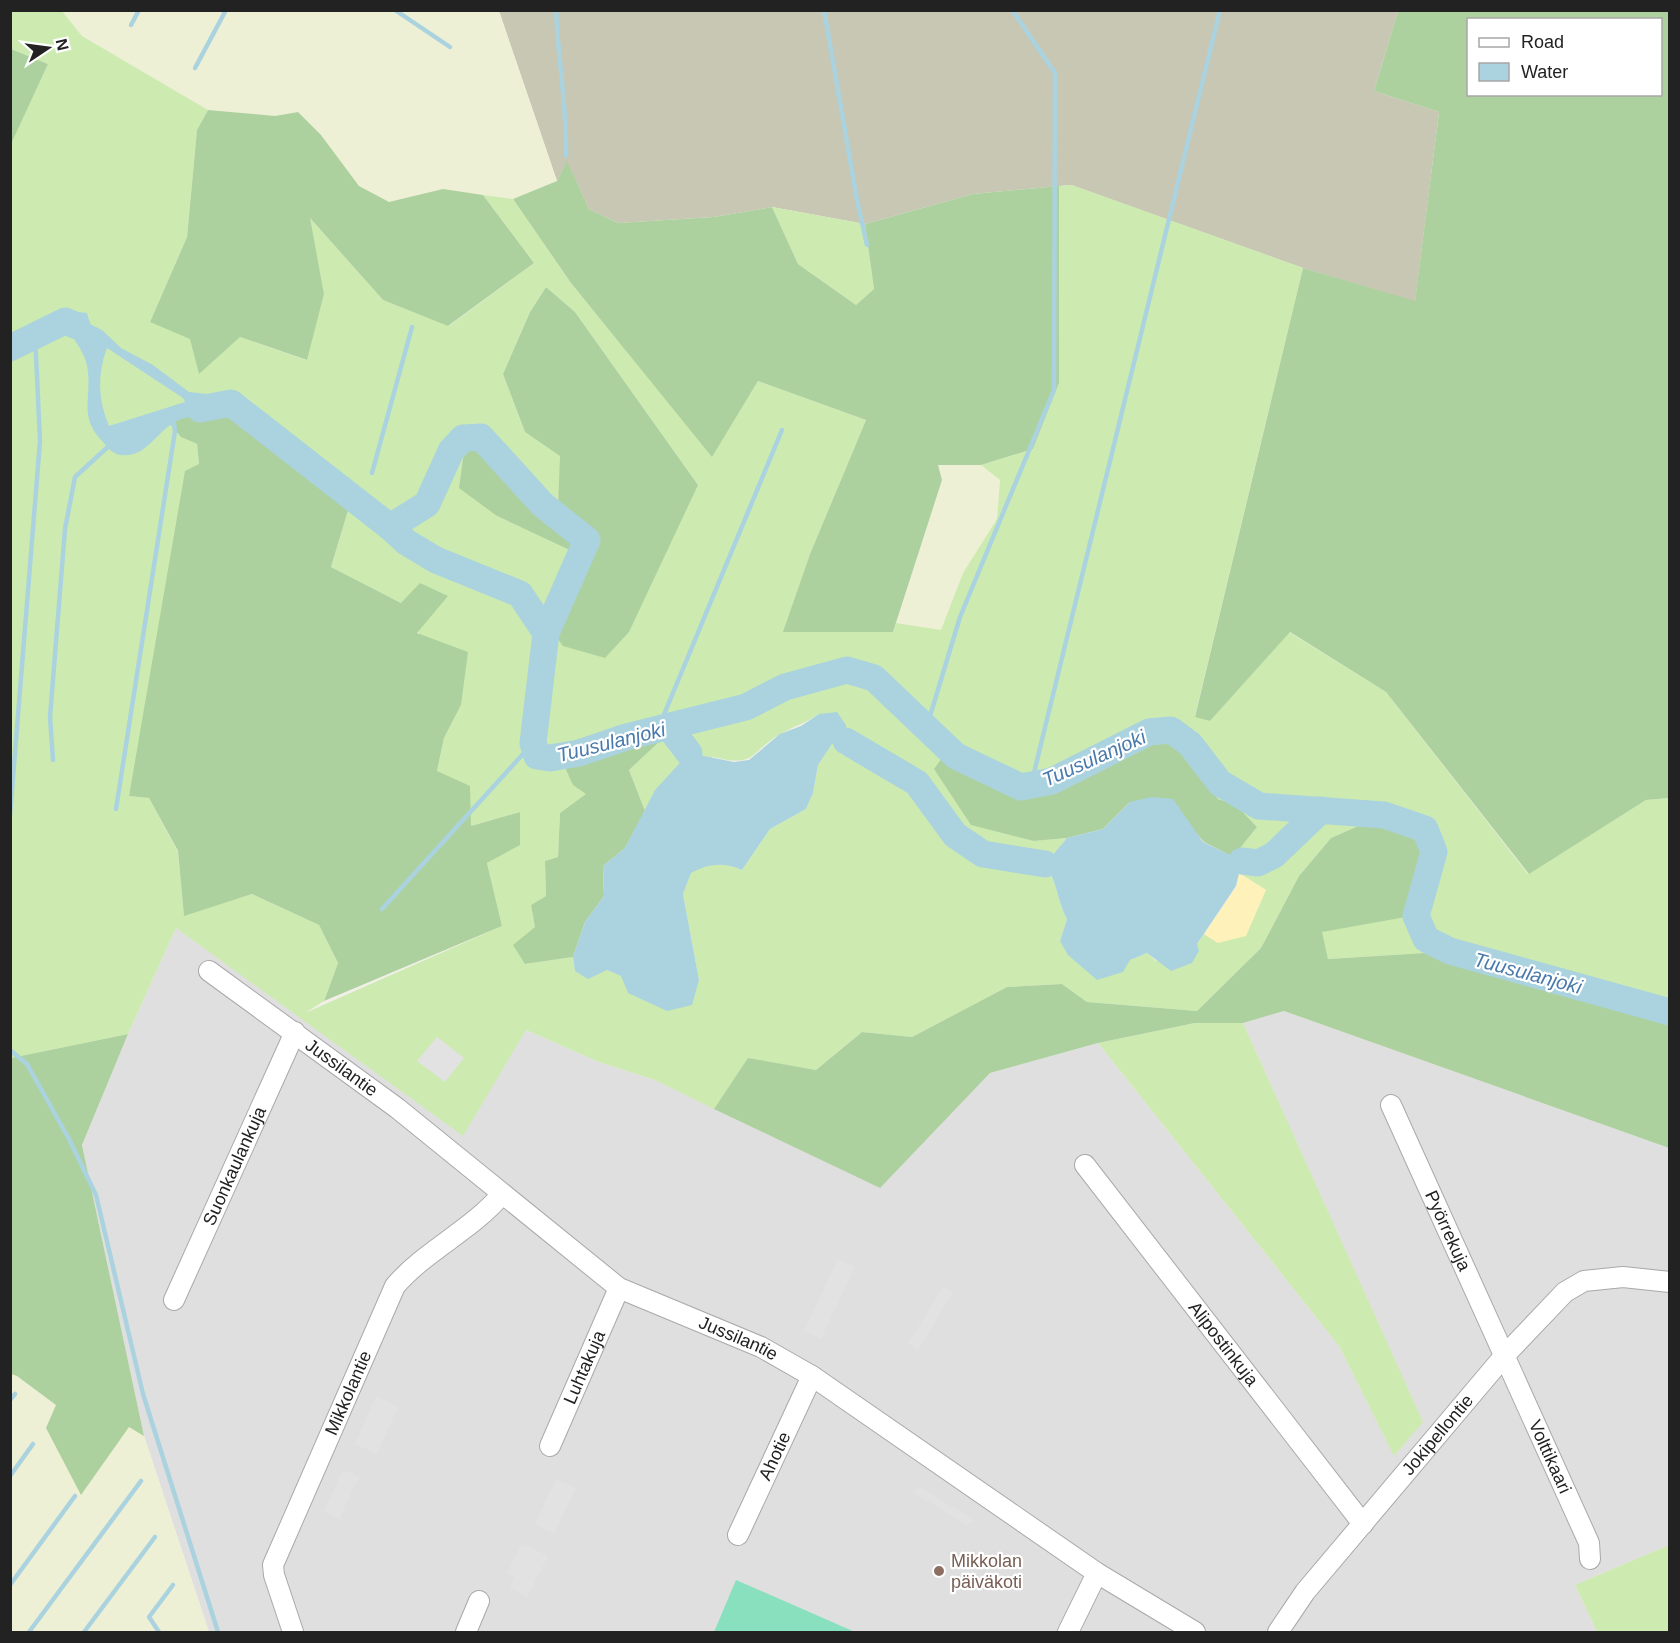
<svg xmlns="http://www.w3.org/2000/svg" width="1680" height="1643" font-family="Helvetica,sans-serif">
  <style>
    .residential { fill: #e0dfdf }
    .construction { fill: #c7c7b4 }
    .farmland { fill: #eef0d5 }
    .grass { fill: #cdebb0; fill-rule: evenodd }
    .forest { fill: #add19e; fill-rule: evenodd }
    .sand { fill: #fff1ba }
    .pitch { fill: #88e0be }
    .parking { fill: #e2e2e2 }
    .water { fill: #aad3df; fill-rule: evenodd }
    .lines { fill: none; stroke-linecap: round; stroke-linejoin: round }
    .stream { stroke: #aad3df; stroke-width: 4.5 }
    .river { stroke: #aad3df; stroke-width: 27 }
    .minor-casing { stroke: #a9a9a9; stroke-width: 22 }
    .minor { stroke: #fff; stroke-width: 20 }
    .education-dot { fill: #8d6e63; stroke: #fff; stroke-width: 2 }
    .labels { text-anchor: middle; stroke-width: 4.5; stroke-linejoin: round; paint-order: stroke }
    .street-label { font-size: 18px; fill: #222; stroke: #fff }
    .education-label { font-size: 18px; fill: #785e54; stroke: #fff; text-anchor: start }
    .water-label { font-size: 20px; font-style: italic; fill: #4a7aab; stroke: #fff }
  </style>
  <rect width="100%" height="100%" fill="#f2efe9"/>
  <path class="residential" d="M176,928l124,88 226,14 73,32 56,18 224,107 111,-114 108,-30 241,303 55,109 28,-33 -179,-399 41,-12 385,137v397l-94,40 22,47h-1388l-65,-196 -62,-291 46,-111z"/>
  <path class="construction" d="M499,11h899l-24,80 65,21 -24,190 -112,-34 -232,-83 -98,9 -108,30 -93,-17 -58,10 -96,6 -29,-14 -22,-47 -10,19z"/>
  <g class="farmland">
    <path d="M62,11h437l58,170 -44,18 -70,-9 -54,13 -30,-17 -38,-51 -23,-23 -23,4 -67,-6 -126,-74z"/>
    <path d="M938,464l43,1 19,14 -3,40 -34,54 -22,58 -45,-8 46,-143z"/>
    <path d="M10,1374l7,2 39,29 25,89 48,-68 15,10 65,196h-198z"/>
  </g>
  <g class="grass">
    <path d="M10,11h52l20,25 126,74 -11,20 -10,107 -37,85 90,15 66,23 18,-66 -15,-77 74,83 66,26 85,-63 -51,-68 30,4 58,84 141,173 46,-75 108,39 -56,134 -26,77 109,1 3,-9 45,7 22,-57 34,-54 3,-39 -19,-15 52,-16 26,-66v-197l13,-1 231,83 -108,448 15,5 79,-89 97,60 142,182 118,-74 23,-2v220l-245,-65 -96,6 -7,-27 44,-109 -34,15 -32,38 -38,72 -64,63 -110,-9 -25,-18 -55,3 -95,50 -50,-5 -46,38 -68,-11 -34,50 -59,-29 -56,-18 -73,-32 -63,106 -287,-208 -48,106 -117,24 -1,-914 38,-80 -37,-15zM546,287l29,25 123,173 -120,69 -81,-38 14,-60 47,50 3,-50 -36,-24 -22,-58 27,-62zM181,437l172,57 -22,73 70,36 60,102 -17,33 -7,33 34,55 49,-14 -1,33 -32,18 15,63 -197,87 19,-12 14,-38 -19,-38 -67,-31 -68,21 -6,-63 -29,-54 -20,-2 70,-331 -2,-21zM819,714l13,30 -14,21 -5,28 -7,16 -36,20 -28,41c-17,-8 -34,-7 -51,2l-8,22 16,86 -77,-4 -15,-6 -32,1 -2,-14 -48,7 10,-37 -4,-22 15,-9 -1,-35 13,-4 2,-44 99,-71 -30,28 16,41 10,-21 58,-33c45,11 35,-5 68,-23 13,-8 25,-11 38,-20zM1157,736l21,6 40,57 18,6 21,22 -24,30 9,4 -3,12 27,17 -48,53 -14,-9 -7,10 -41,17 -9,-8 -17,7 -70,-19 7,-22c-10,-18 -10,-39 -22,-55l22,-26 -33,3 -89,-87 14,13 73,28z"/>
    <path d="M772,207l93,17 9,65 -18,16 -58,-41z"/>
    <path d="M1195,1023h48l180,399 -29,34 -55,-110 -241,-303z"/>
    <path d="M1669,1545v87h-72l-22,-47z"/>
  </g>
  <g class="forest">
    <path d="M1398,11h271v787l-23,2 -117,74 -143,-182 -96,-60 -80,89 -15,-4 108,-449 112,33 24,-189 -65,-21zM1468,20h192v74h-192z"/>
    <path d="M11,49l37,15 -37,80z"/>
    <path d="M208,110l67,6 23,-4 23,23 38,51 30,16 54,-13 40,6 51,68 -86,63 -65,-26 -73,-82 14,76 -17,66 -67,-23 -41,37 -9,-35 -40,-17 37,-85 10,-107z"/>
    <path d="M567,161l22,48 29,14 96,-6 58,-10 26,57 58,41 18,-16 -9,-65 108,-30 86,-8v197l-26,66 -52,16h-43l4,15 -49,152h-110l27,-78 56,-134 -108,-39 -46,76 -141,-174 -58,-84 44,-18z"/>
    <path d="M546,287l29,25 123,173 -69,147 -24,26 -42,-12 -16,-22 31,-70 -81,-38 -38,-28 6,-44 46,12 47,49 2,-49 -35,-24 -22,-58 27,-62z"/>
    <path d="M231,399l122,95 -22,73 70,36 19,-20 28,13 -31,37 51,19 -7,53 -17,33 -7,33 33,15 1,40 49,-14v33l-33,18 15,63 -178,75 14,-38 -19,-38 -67,-31 -68,22 -6,-65 -29,-53 -20,-2 56,-325 14,-7 -2,-20 -16,-7 -20,-24z"/>
    <path d="M1158,736h12l8,6 40,57 18,6 21,22 -24,30 -29,-15 -16,-18 -58,-22 -27,27 -36,9 -33,3 -63,-16 -37,-56 11,-15 14,13 73,28z"/>
    <path d="M660,741l-31,29 16,41 -20,37 -22,18 1,30 -19,26 -12,35 -48,7 -12,-19 22,-18 -4,-22 15,-9 -1,-35 13,-4 2,-44 26,-19 -13,-9 -11,-24z"/>
    <path d="M1365,823l50,7c21,25 0,59 -9,87l-84,15 6,27 96,-6 245,65v130l-385,-137 -41,12h-48l-97,20 -108,30 -110,115 -166,-79 34,-51 68,12 46,-38 50,5 95,-50 55,-3 25,18 110,9 64,-63 38,-72 32,-38z"/>
    <path d="M128,1034l-46,111 62,291 -15,-9 -48,68 -35,-67 10,-23 -39,-29 -6,-2v-316z"/>
  </g>
  <path class="sand" d="M1239,873l27,17 -20,46 -28,7 -14,-9 32,-47z"/>
  <path class="pitch" d="M736,1580l119,52h-141z"/>
  <g class="parking">
    <path d="M437,1037l27,21 -19,24 -28,-21z"/>
    <path d="M838,1259l17,8 -34,72 -17,-8z"/>
    <path d="M944,1286l9,7 -35,57 -10,-7z"/>
    <path d="M376,1396l22,11 -21,47 -22,-10z"/>
    <path d="M343,1470l16,7 -20,42 -15,-8z"/>
    <path d="M556,1479l20,9 -22,46 -19,-10z"/>
    <path d="M921,1487l54,34 -9,4 -55,-34z"/>
    <path d="M522,1543l26,13 -21,41 -17,-9 5,-11 -8,-4z"/>
  </g>
  <g class="water">
    <path d="M78,312l9,1 3,11 12,6 19,18 32,17 36,27 47,5 -2,18c-17,1 -39,-1 -55,5 -22,9 -31,38 -58,35 -8,-1 -13,-7 -18,-13 -24,-25 -12,-40 -15,-70 -1,-14 -9,-26 -17,-37l-13,2 -11,6 -7,-22zM107,348l76,50 2,4 -76,24c-11,-26 -12,-52 -2,-78z"/>
    <path d="M837,712l9,13v16l-14,3 -14,21 -5,28 -7,16 -36,20 -28,41c-17,-8 -34,-7 -51,3l-8,21 16,86 -7,25 -25,6 -39,-18 -7,-17 -14,-6 -19,9 -13,-8 -2,-14 12,-35 19,-26 -1,-30 22,-18 30,-58 34,-37 45,9 15,-2 31,-26 21,-8 18,-12z"/>
    <path d="M1151,797l22,2 30,43 39,19 -6,25 -39,58 2,7 -7,12 -21,8 -24,-18 -17,7 -7,12 -26,8 -29,-25 -8,-14 7,-22c-10,-18 -10,-39 -22,-55l22,-26 36,-9 27,-27z"/>
  </g>
  <g class="lines">
    <g class="stream">
      <path d="M395,10l55,37"/>
      <path d="M556,10c2,49 11,97 10,146"/>
      <path d="M824,10l33,190 10,45"/>
      <path d="M131,25l8,-15"/>
      <path d="M195,68l31,-58"/>
      <path d="M372,473l40,-146"/>
      <path d="M927,726l33,-109 94,-227 1,-317 -43,-63"/>
      <path d="M658,729l124,-299"/>
      <path d="M53,760l-3,-43 15,-188 10,-52 36,-33"/>
      <path d="M1031,785l189,-775"/>
      <path d="M116,809l59,-378 -2,-14"/>
      <path d="M10,815l30,-374 -5,-107"/>
      <path d="M382,909l151,-166"/>
      <path d="M10,1050l17,14 42,75 27,56 47,199 75,238"/>
      <path d="M10,1400l5,-6"/>
      <path d="M10,1476l23,-32"/>
      <path d="M10,1585l65,-89"/>
      <path d="M29,1632l112,-151"/>
      <path d="M84,1632l71,-95"/>
      <path d="M159,1632l-10,-15 24,-32"/>
    </g>
    <g class="river">
      <path d="M10,348l55,-27 12,5"/>
      <path d="M200,409l31,-6 159,124 16,15 30,18 84,34 26,39 -13,110 4,13 13,2 29,-5 47,-16 120,-30 39,-20 62,-17 27,8 82,78 65,31 31,-6 97,-49 22,-2 19,14 30,39 39,23 125,9 41,14 9,23 -18,64 10,23 24,12 220,61"/>
      <path d="M390,527l37,-23 24,-53 12,-13 18,-1 62,68 44,35 -41,93"/>
      <path d="M669,727l20,26"/>
      <path d="M846,741l71,42 38,52 28,19 62,10"/>
      <path d="M1242,861l16,2 16,-8 47,-45"/>
    </g>
    <g class="minor-casing">
      <g id="minor">
        <path id="s1" d="M209,971l188,137 222,180 142,59 51,29 285,197 98,59"/>
        <path id="s2" d="M1391,1105l198,438 1,16"/>
        <path id="s3" d="M1085,1165l278,359"/>
        <path id="s4" d="M174,1300l121,-268"/>
        <path id="s5" d="M550,1446l69,-158"/>
        <path id="s6" d="M738,1535l74,-159"/>
        <path id="s7" d="M293,1632l-19,-57 -1,-10 122,-279c31,-36 77,-56 107,-92"/>
        <path d="M466,1632l13,-31"/>
        <path d="M1068,1632l29,-59"/>
        <path id="s8" d="M1278,1632l27,-40 200,-237 60,-63 19,-11 39,-4 47,5"/>
      </g>
    </g>
    <use href="#minor" class="minor"/>
  </g>
  <circle class="education-dot" cx="939" cy="1571" r="6"/>
  <g class="labels">
    <g class="street-label">
      <text dy="6" stroke="none"><textPath href="#s1" startOffset="164">Jussilantie</textPath></text>
      <text dy="6" stroke="none"><textPath href="#s4" startOffset="147">Suonkaulankuja</textPath></text>
      <text dy="6" stroke="none"><textPath href="#s2" startOffset="138">Pyörrekuja</textPath></text>
      <text dy="6" stroke="none"><textPath href="#s1" startOffset="648">Jussilantie</textPath></text>
      <text dy="6" stroke="none"><textPath href="#s3" startOffset="226">Alipostinkuja</textPath></text>
      <text dy="6" stroke="none"><textPath href="#s5" startOffset="86">Luhtakuja</textPath></text>
      <text dy="6" stroke="none"><textPath href="#s7" startOffset="258">Mikkolantie</textPath></text>
      <text dy="6" stroke="none"><textPath href="#s8" startOffset="254">Jokipellontie</textPath></text>
      <text dy="6" stroke="none"><textPath href="#s6" startOffset="87">Ahotie</textPath></text>
      <text dy="6" stroke="none"><textPath href="#s2" startOffset="386">Volttikaari</textPath></text>
    </g>
    <g class="education-label">
      <text x="951" y="1567">Mikkolan<tspan x="951" dy="21">päiväkoti</tspan></text>
    </g>
    <g class="water-label">
      <text transform="translate(611 742) rotate(-14)" y="7">Tuusulanjoki</text>
      <text transform="translate(1094 758) rotate(-24)" y="7">Tuusulanjoki</text>
      <text transform="translate(1528 973) rotate(15)" y="7">Tuusulanjoki</text>
    </g>
  </g>
  <rect width="1680" height="1643" fill="none" stroke="#222222" stroke-width="24"/>
  <rect x="1467" y="18" width="195" height="78" fill="#ffffff" stroke="#a7a7a7" stroke-width="1.5"/>
  <rect x="1479" y="38" width="30" height="9" fill="#ffffff" stroke="#a7a7a7" stroke-width="1.5"/>
  <text x="1521" y="48" font-size="18" fill="#222222">Road</text>
  <rect x="1479" y="63" width="30" height="18" fill="#aad3df" stroke="#a7a7a7" stroke-width="1.5"/>
  <text x="1521" y="78" font-size="18" fill="#222222">Water</text>
  <g transform="translate(48 48) rotate(77)" stroke="#ffffff" stroke-width="4.5" paint-order="stroke">
  <path d="M0-4.5L10 22L0 15L-10 22Z" fill="#222222"/>
  <text y="-9" font-size="16" font-weight="bold" text-anchor="middle" fill="#222222">N</text>
  </g>
</svg>
